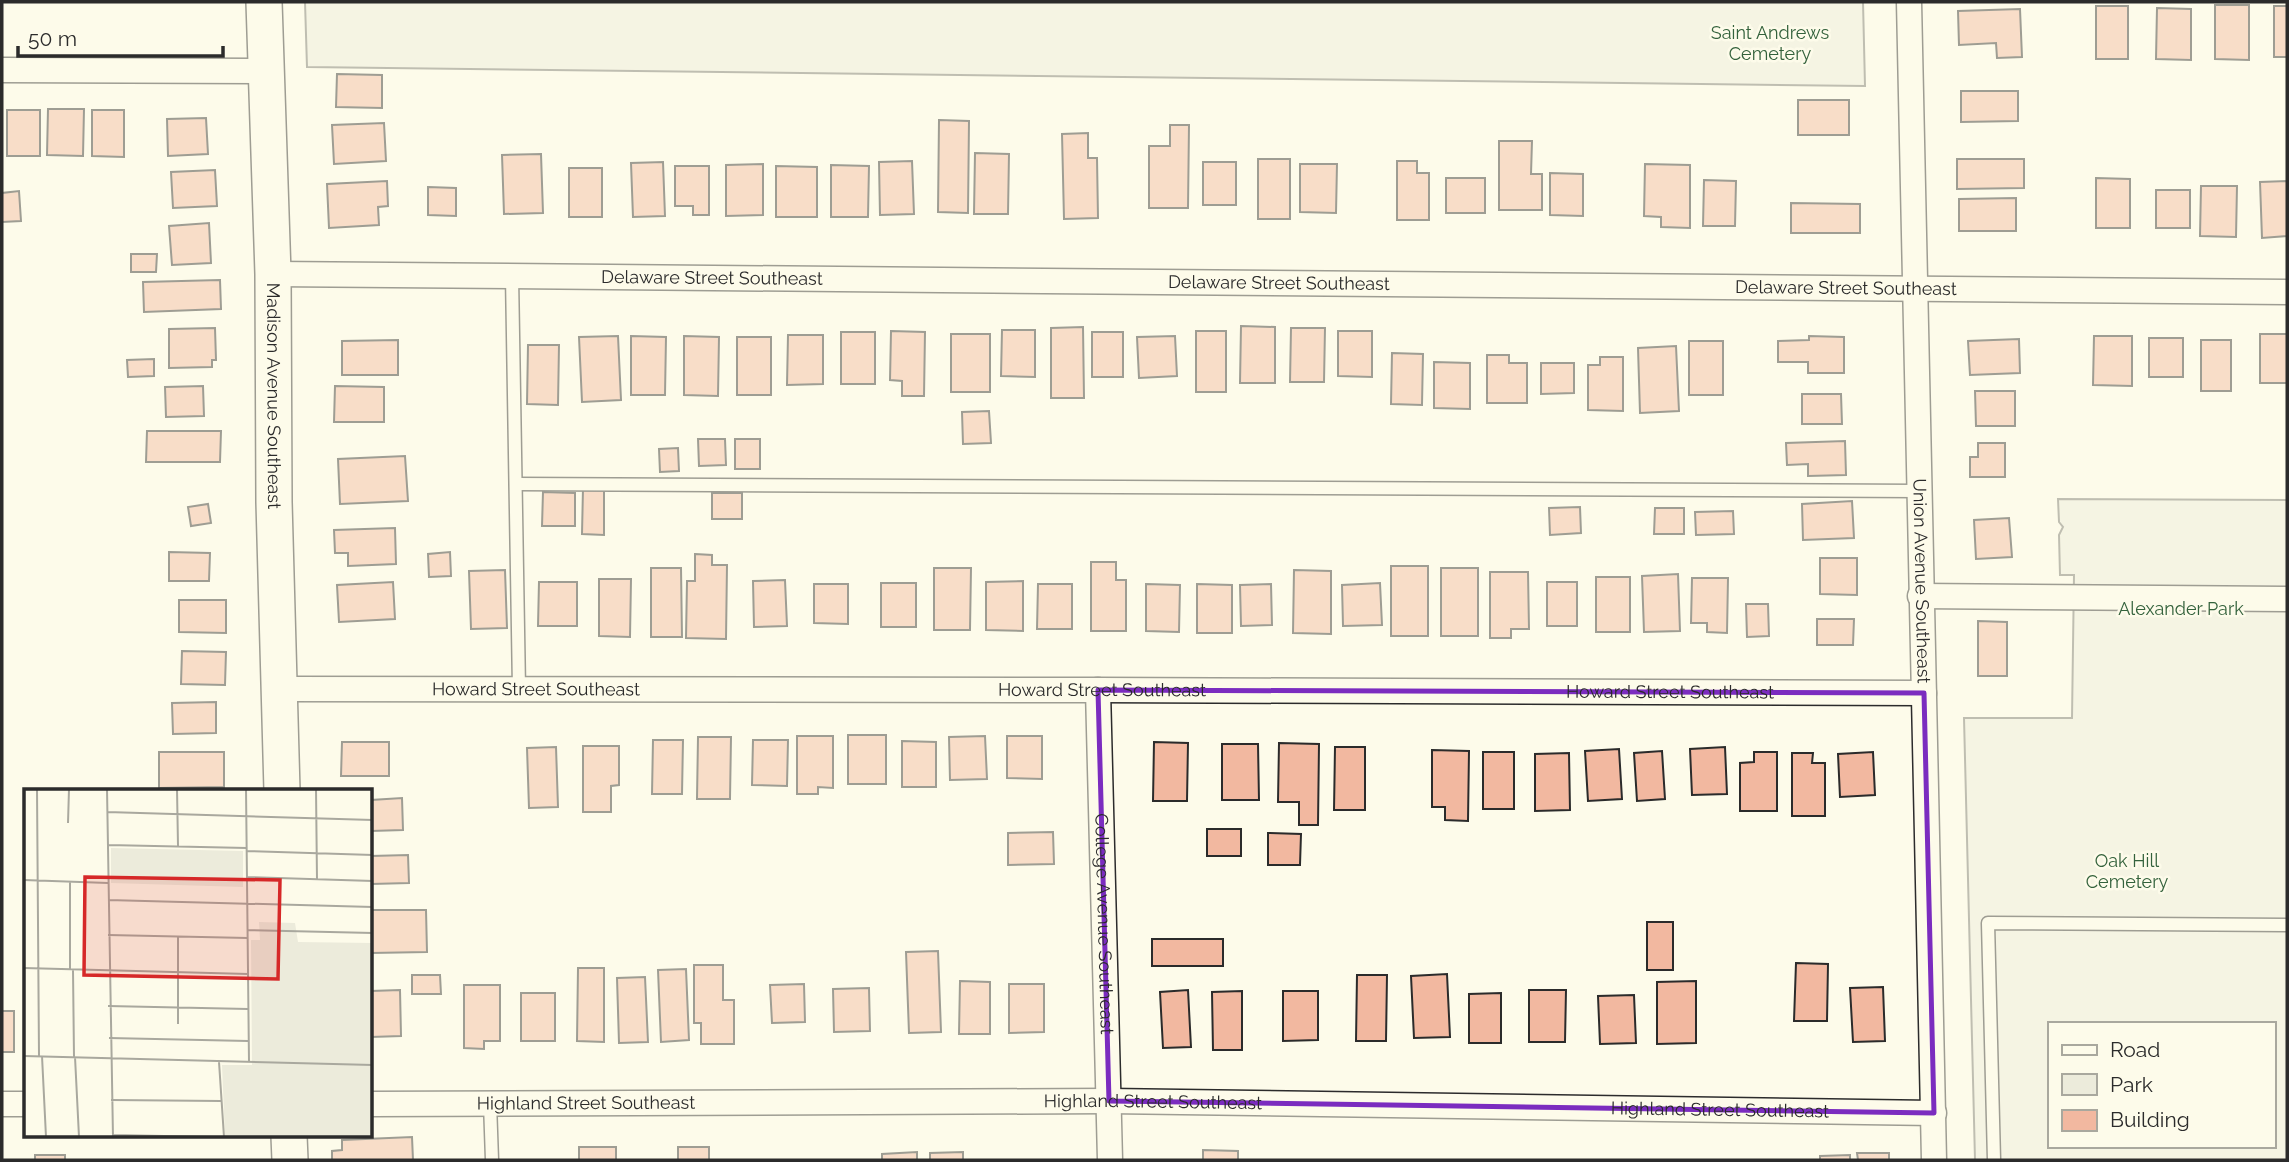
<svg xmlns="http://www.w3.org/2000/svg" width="2289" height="1162" font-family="Raleway,sans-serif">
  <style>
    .green { fill: #ecebdb; stroke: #74746e; stroke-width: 2; fill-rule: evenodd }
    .building { fill: #f2b8a0; stroke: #2b2b2b; stroke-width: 2 }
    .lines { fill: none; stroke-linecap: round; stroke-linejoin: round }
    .lane-casing { stroke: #2b2b2b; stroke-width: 15 }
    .street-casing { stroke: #2b2b2b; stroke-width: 27 }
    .secondary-casing { stroke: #2b2b2b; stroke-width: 38 }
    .lane { stroke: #fdfbea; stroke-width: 12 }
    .street { stroke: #fdfbea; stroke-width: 24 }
    .secondary { stroke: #fdfbea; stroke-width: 35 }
    .marked { fill: none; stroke: #7b2cbf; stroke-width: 5; stroke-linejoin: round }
    .labels { text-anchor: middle; stroke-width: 5; stroke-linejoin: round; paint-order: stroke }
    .park-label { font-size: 18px; fill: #34623c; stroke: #fdfbea }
    .street-label { font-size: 18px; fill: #2b2b2b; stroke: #fdfbea }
    .inset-road { fill: none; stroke: #a9a89e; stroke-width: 2 }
    .view { fill: #d62828; fill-opacity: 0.15; stroke: #d62828; stroke-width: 3.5 }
    .inset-edge { fill: none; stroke: #2b2b2b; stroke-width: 3.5 }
  </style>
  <rect width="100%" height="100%" fill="#fdfbea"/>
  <g class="green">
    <path d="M305,2h1558l2,84 -1558,-19z"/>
    <path d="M2058,499l229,1v660h-312l-11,-442h108l2,-143h-14l-1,-40 4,-8 -4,-5zM2049,1024h224v122h-224z"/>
  </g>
  <g class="building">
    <path d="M2215,5h34v55l-34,-1z"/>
    <rect x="2096" y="6" width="32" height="53"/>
    <rect x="2274" y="6" width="13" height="51"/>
    <path d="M2157,8l34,1v51l-35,-1z"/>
    <path d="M2020,9l2,48 -25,1 -1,-15 -37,2 -1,-34z"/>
    <path d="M337,74l45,1v33l-46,-1z"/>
    <path d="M1961,91h57v30l-57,1z"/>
    <rect x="1798" y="100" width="51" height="35"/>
    <path d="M48,109h36l-1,47 -36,-1z"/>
    <rect x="7" y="110" width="33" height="46"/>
    <path d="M92,110h32v47l-32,-1z"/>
    <path d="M206,118l2,36 -40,2 -1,-37z"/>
    <path d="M939,120l30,1 -1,92 -30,-1z"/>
    <path d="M384,123l2,38 -52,3 -2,-39z"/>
    <path d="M1170,125h19l-1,83h-39v-62h21z"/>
    <path d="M1088,133v25h9l1,60 -34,1 -2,-85z"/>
    <path d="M1499,141h33l-1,33h11v36h-43z"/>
    <path d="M975,153l34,1 -1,60h-34z"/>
    <path d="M541,154l2,59 -39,1 -2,-59z"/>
    <rect x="1258" y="159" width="32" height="60"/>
    <path d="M1957,159h67v29l-67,1z"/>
    <path d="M912,161l2,53 -34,1 -1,-53z"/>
    <path d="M1397,161h20v12h12v47h-32z"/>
    <path d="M663,162l2,54 -32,1 -2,-54z"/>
    <rect x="1203" y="162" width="33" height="43"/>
    <path d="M763,164v51l-37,1v-51z"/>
    <path d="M1300,164h37l-1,49 -36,-1z"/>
    <path d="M1645,164l45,1v63l-29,-1v-10l-17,-1z"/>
    <path d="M831,165l38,1 -1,51h-37z"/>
    <path d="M675,166h34v49h-16v-9h-18z"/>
    <path d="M776,166l41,1v50h-41z"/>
    <rect x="569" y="168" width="33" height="49"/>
    <path d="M215,170l2,36 -44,2 -2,-36z"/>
    <path d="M1550,173l33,1v42l-33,-1z"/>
    <rect x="1446" y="178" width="39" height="35"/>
    <path d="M2096,178l34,1v49h-34z"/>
    <path d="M1704,180l32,1 -1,45h-32z"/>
    <path d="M387,181l1,25 -10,1 1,18 -50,3 -2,-44z"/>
    <path d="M2287,181v55l-25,2 -2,-56z"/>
    <path d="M2201,186h36l-1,51 -36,-1z"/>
    <path d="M428,187l28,1v28l-28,-1z"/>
    <rect x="2156" y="190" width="34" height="38"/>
    <path d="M19,191l2,30 -19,1v-29z"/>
    <path d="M2016,198v33h-57v-32z"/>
    <path d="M1791,203l69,1v29h-69z"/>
    <path d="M209,223l2,40 -39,2 -3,-39z"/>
    <path d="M131,254h26l-1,18h-25z"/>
    <path d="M220,280l1,29 -77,3 -1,-30z"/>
    <path d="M1241,326l34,1v56h-35z"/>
    <path d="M1083,327l1,71h-33v-70z"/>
    <path d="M215,328l1,32h-4v7l-43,1v-39z"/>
    <path d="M1291,328h34l-1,54h-34z"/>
    <path d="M1002,330h33v47l-34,-1z"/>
    <path d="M891,331l34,1 -1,64h-22v-15l-12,-1z"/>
    <rect x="1196" y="331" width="30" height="61"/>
    <path d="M1338,331h34v46l-34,-1z"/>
    <rect x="841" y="332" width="34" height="52"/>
    <rect x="1092" y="332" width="31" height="45"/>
    <rect x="951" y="334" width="39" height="58"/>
    <rect x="2260" y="334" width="27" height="49"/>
    <path d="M788,335h35v49l-36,1z"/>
    <path d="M618,336l3,64 -39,2 -3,-65z"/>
    <path d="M631,336l35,1 -1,58h-34z"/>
    <path d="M684,336l35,1 -1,59 -34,-1z"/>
    <path d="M1175,336l2,40 -38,2 -2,-41z"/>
    <path d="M1809,336l35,1v36h-36v-11h-30v-21l31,-1z"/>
    <path d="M2094,336h38v50l-39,-1z"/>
    <rect x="737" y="337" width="34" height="58"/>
    <rect x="2149" y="338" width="34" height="39"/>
    <path d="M2019,339l1,34 -50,2 -2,-34z"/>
    <path d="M398,340v35h-56v-34z"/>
    <rect x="2201" y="340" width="30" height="51"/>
    <rect x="1689" y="341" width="34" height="54"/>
    <path d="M528,345h31l-1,60 -31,-1z"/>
    <path d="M1676,346l3,65 -39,2 -2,-65z"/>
    <path d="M1392,353l31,1 -1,51 -31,-1z"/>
    <path d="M1487,355h22v8h18v40h-40z"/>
    <path d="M1600,357h23v54l-35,-1v-45h12z"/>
    <path d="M154,359v17l-26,1 -1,-17z"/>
    <path d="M1434,362l36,1v46l-36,-1z"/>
    <path d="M1541,363h33v30l-33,1z"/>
    <path d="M203,386l1,30 -38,1 -1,-30z"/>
    <path d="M335,386l49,1v35h-50z"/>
    <path d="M1975,391h40v35h-39z"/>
    <path d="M1802,394h39l1,30h-40z"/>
    <path d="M989,411l2,32 -28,1 -1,-32z"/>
    <path d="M147,431h74l-1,31h-74z"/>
    <path d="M698,439h27l1,26 -27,1z"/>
    <rect x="735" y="439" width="25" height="30"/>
    <path d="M1845,441l1,34 -38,1v-12l-21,1 -1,-22z"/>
    <path d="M1978,443h27v34h-35v-20h8z"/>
    <path d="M678,448l1,23 -19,1 -1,-23z"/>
    <path d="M405,456l3,45 -68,3 -2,-45z"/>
    <path d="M583,488l21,1v46l-22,-1z"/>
    <path d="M543,492l32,1v33h-33z"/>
    <rect x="712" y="493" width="30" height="26"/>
    <path d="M1852,501l2,37 -51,2 -1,-36z"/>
    <path d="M208,504l3,19 -20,3 -3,-19z"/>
    <path d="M1580,507l1,26 -31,2 -1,-27z"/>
    <path d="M1655,508h29v26h-30z"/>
    <path d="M1733,511l1,23 -38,1 -1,-23z"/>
    <path d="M2009,518l3,39 -36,2 -2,-39z"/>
    <path d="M395,528l1,36 -48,2v-13h-13l-1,-23z"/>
    <path d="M169,552l41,1 -1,28h-40z"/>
    <path d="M450,552l1,24 -22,1 -1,-23z"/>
    <path d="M695,554l17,1v10h15l-1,74 -40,-1 1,-57h8z"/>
    <path d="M1820,558h37v37l-37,-1z"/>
    <path d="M1091,562h25v18h10v51h-35z"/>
    <rect x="1391" y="566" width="37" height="70"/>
    <path d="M651,568h30l1,69h-31z"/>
    <path d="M934,568h37l-1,62h-36z"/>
    <rect x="1441" y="568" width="37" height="68"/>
    <path d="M505,570l2,58 -36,1 -2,-58z"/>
    <path d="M1294,570l37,1v63l-38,-1z"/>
    <path d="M1490,572h38l1,57h-18v9h-21z"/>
    <path d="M1678,574l2,57 -36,1 -2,-56z"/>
    <rect x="1596" y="577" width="34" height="55"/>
    <path d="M1692,578h36l-1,55 -20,-1v-9h-16z"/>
    <path d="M599,579h32l-1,58 -31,-1z"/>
    <path d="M785,580l2,46 -33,1 -1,-46z"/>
    <path d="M1023,581v50l-37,-1v-48z"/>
    <path d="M393,582l2,37 -56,3 -2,-37z"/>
    <path d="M539,582h38v44h-39z"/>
    <rect x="1547" y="582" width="30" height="44"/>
    <rect x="881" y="583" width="35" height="44"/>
    <path d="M1380,583l2,42 -39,1 -1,-41z"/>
    <path d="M814,584h34v40l-34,-1z"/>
    <path d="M1038,584h34v45h-35z"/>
    <path d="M1146,584l34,1 -1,47 -33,-1z"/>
    <path d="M1197,584l35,1v48h-35z"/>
    <path d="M1271,584l1,41 -31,1 -1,-41z"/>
    <path d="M179,600h47v33l-47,-1z"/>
    <path d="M1746,604h22l1,32 -22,1z"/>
    <path d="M1817,619h37l-1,26h-36z"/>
    <path d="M1978,621l29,1v54h-29z"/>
    <path d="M182,651l44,1 -1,33 -44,-1z"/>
    <path d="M216,702v31l-43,1 -1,-31z"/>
    <rect x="848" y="735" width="38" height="49"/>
    <path d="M797,736h36v52l-15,-1v7h-21z"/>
    <path d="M985,736l2,43 -37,1 -1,-43z"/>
    <path d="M1007,736h35v43l-35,-1z"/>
    <path d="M698,737h33l-1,62h-33z"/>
    <path d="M653,740h30l-1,54h-30z"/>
    <path d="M753,740h35l-1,46 -35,-1z"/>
    <path d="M902,741l34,1v45h-34z"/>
    <path d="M342,742h47v34h-48z"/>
    <path d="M1154,742l34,1 -1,58h-34z"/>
    <path d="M1279,743l40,1 -1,81h-19v-23h-21z"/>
    <path d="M1222,744h36l1,56h-37z"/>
    <path d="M583,746h36v39l-8,1v26h-28z"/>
    <path d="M556,747l2,60 -29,1 -2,-60z"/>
    <path d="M1335,747h30v63h-31z"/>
    <path d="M1725,747l2,47 -35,1 -2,-46z"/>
    <path d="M1619,749l3,50 -34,2 -3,-50z"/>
    <path d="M1432,750l37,1 -1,70 -23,-1v-13h-13z"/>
    <path d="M1662,751l3,48 -28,2 -3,-48z"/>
    <path d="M159,752h65v35l-65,1z"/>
    <rect x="1483" y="752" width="31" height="57"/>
    <path d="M1754,752h23v59h-37v-48l14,-1z"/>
    <path d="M1873,752l2,43 -35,2 -2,-43z"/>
    <path d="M1569,753l1,57 -35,1v-57z"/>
    <path d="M1792,753h21l-1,10h13v53h-33z"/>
    <path d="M402,798l1,32 -32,1v-31z"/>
    <rect x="1207" y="829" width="34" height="27"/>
    <path d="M1053,832l1,32 -46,1v-32z"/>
    <path d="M1268,833l33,1 -1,31h-32z"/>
    <path d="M408,855l1,28 -38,1v-28z"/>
    <path d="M371,910h55l1,42 -56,1z"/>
    <rect x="1647" y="922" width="26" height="48"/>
    <rect x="1152" y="939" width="71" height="27"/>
    <path d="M938,951l3,81 -32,1 -3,-81z"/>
    <path d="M1796,963l32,1 -1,57h-33z"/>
    <path d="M694,965h29v35h11v44h-33v-21h-7z"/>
    <path d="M578,968h26v74l-27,-1z"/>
    <path d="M686,969l3,71 -28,2 -3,-72z"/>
    <path d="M1447,974l3,63 -36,1 -3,-62z"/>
    <path d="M412,975h28l1,19h-29z"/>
    <path d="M1357,975h30l-1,66h-30z"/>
    <path d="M645,977l3,65 -29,1 -2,-65z"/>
    <path d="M960,981l30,1v52h-31z"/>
    <path d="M1696,981v62l-39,1v-62z"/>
    <path d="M804,984l1,38 -33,1 -2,-38z"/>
    <path d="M1009,984h35v48l-35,1z"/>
    <path d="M464,985h36v56h-16v8l-20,-1z"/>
    <path d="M1883,987l2,54 -32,1 -3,-54z"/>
    <path d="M869,988l1,43 -36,1 -1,-43z"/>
    <path d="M400,990l1,46 -30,1v-46z"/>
    <path d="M1188,990l3,57 -28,1 -3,-56z"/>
    <path d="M1529,990h37l-1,52h-36z"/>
    <path d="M1242,991v59h-29l-1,-58z"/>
    <path d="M1283,991h35v49l-35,1z"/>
    <rect x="521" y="993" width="34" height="48"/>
    <path d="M1501,993v50h-32v-49z"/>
    <path d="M1634,995l2,48 -36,1 -2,-48z"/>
    <rect x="2" y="1011" width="12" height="41"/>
    <path d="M412,1137l1,23h-81v-9l10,-1v-10z"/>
    <rect x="579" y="1147" width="37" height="13"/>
    <rect x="678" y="1147" width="31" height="13"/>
    <path d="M1203,1150l35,1v9h-35z"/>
    <path d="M917,1152v8h-35v-6z"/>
    <path d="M963,1152v8h-33v-7z"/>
    <path d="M1857,1153h32v7h-31z"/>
    <rect x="35" y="1155" width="30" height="5"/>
    <path d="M1850,1155v5h-30v-4z"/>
  </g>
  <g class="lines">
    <g class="lane-casing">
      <g id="lane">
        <path d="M512,276l7,413"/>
        <path d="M516,484l1403,7"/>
        <path d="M490,1103l2,57"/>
        <path d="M1994,1160l-6,-237 299,2"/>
      </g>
    </g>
    <g class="street-casing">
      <g id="street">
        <path id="s1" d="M1909,2l25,1158"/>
        <path d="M2,70l264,1"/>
        <path id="s2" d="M273,274l2014,18"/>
        <path d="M1920,596l367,3"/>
        <path id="s3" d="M280,689l818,1 826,3"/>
        <path id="s4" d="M1098,690l12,470"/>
        <path d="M2,1104h24"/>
        <path id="s5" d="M371,1104l738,-3 825,12"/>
      </g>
    </g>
    <g class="secondary-casing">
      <g id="secondary">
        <path id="s6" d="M264,2l9,272 1,228 8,289"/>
        <path d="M289,1136l1,24"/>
      </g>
    </g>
    <use href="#lane" class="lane"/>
    <use href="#street" class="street"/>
    <use href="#secondary" class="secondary"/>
  </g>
  <path d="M0 0H2289V1162H0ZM1098,690l826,3 10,420 -825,-12z" fill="#fdfbea" fill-opacity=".55" fill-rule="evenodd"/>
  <path class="marked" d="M1098,690l826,3 10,420 -825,-12z"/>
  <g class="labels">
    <g class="park-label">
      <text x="1770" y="39">Saint Andrews<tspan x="1770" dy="21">Cemetery</tspan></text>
      <text x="2181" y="615">Alexander Park</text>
      <text x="2127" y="867">Oak Hill<tspan x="2127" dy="21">Cemetery</tspan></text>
    </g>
    <g class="street-label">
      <text dy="6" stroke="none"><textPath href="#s2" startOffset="439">Delaware Street Southeast</textPath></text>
      <text dy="6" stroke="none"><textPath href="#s2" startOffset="1006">Delaware Street Southeast</textPath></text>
      <text dy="6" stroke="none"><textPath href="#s2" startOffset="1573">Delaware Street Southeast</textPath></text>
      <text dy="6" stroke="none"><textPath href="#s6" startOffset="394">Madison Avenue Southeast</textPath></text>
      <text dy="6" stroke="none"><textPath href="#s1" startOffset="579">Union Avenue Southeast</textPath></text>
      <text dy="6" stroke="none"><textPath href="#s3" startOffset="256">Howard Street Southeast</textPath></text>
      <text dy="6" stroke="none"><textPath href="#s3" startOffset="822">Howard Street Southeast</textPath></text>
      <text dy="6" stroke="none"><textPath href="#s3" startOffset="1390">Howard Street Southeast</textPath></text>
      <text dy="6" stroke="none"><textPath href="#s4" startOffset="234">College Avenue Southeast</textPath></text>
      <text dy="6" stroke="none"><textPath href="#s5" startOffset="782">Highland Street Southeast</textPath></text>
      <text dy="6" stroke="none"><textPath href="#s5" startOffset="215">Highland Street Southeast</textPath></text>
      <text dy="6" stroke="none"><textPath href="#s5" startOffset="1349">Highland Street Southeast</textPath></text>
    </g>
  </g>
  <g transform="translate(24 789)">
    <rect width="348" height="348" fill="#fdfbea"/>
    <path d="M87,59l132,3v36l-132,-4zM235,133l36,1 3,19 74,1v194h-147l-3,-72h30l-1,-125h9z" fill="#ecebdb"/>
    <path class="inset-road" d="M13,0l2,267M83,0l6,348M153,0l1,57M222,0l3,273M292,0l1,91M83,23l266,8M44,34l1,-34M84,56l139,3M223,62l126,4M223,88l126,4M0,91l84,3M84,111l265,7M224,141l125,3M84,146l140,3M154,148v87M0,179l224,6M46,181v-88M49,181l1,87M84,217l140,3M85,249l139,3M0,267l349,9M18,267l4,81M51,268l4,80M195,273l5,75M87,311l110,1M89,346l102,2"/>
    <path class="view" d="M61,88l195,3 -2,99 -194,-4z"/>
    <rect width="348" height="348" class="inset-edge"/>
  </g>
  <rect width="2289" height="1162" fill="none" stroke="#2b2b2b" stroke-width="7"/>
  <rect x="2048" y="1022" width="228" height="126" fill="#fdfbea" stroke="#a9a89e" stroke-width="2"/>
  <rect x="2062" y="1045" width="35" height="10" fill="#fdfbea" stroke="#a9a89e" stroke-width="2"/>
  <text x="2110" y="1057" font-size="21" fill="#2b2b2b">Road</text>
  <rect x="2062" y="1074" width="35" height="21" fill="#ecebdb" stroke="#a9a89e" stroke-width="2"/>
  <text x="2110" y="1092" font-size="21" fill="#2b2b2b">Park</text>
  <rect x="2062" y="1110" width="35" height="21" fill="#f2b8a0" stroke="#a9a89e" stroke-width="2"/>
  <text x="2110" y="1127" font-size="21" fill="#2b2b2b">Building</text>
  <path d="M18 46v10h205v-10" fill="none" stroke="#2b2b2b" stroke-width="3.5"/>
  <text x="28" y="46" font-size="21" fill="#2b2b2b" stroke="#fdfbea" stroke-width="5" paint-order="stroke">50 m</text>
</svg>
